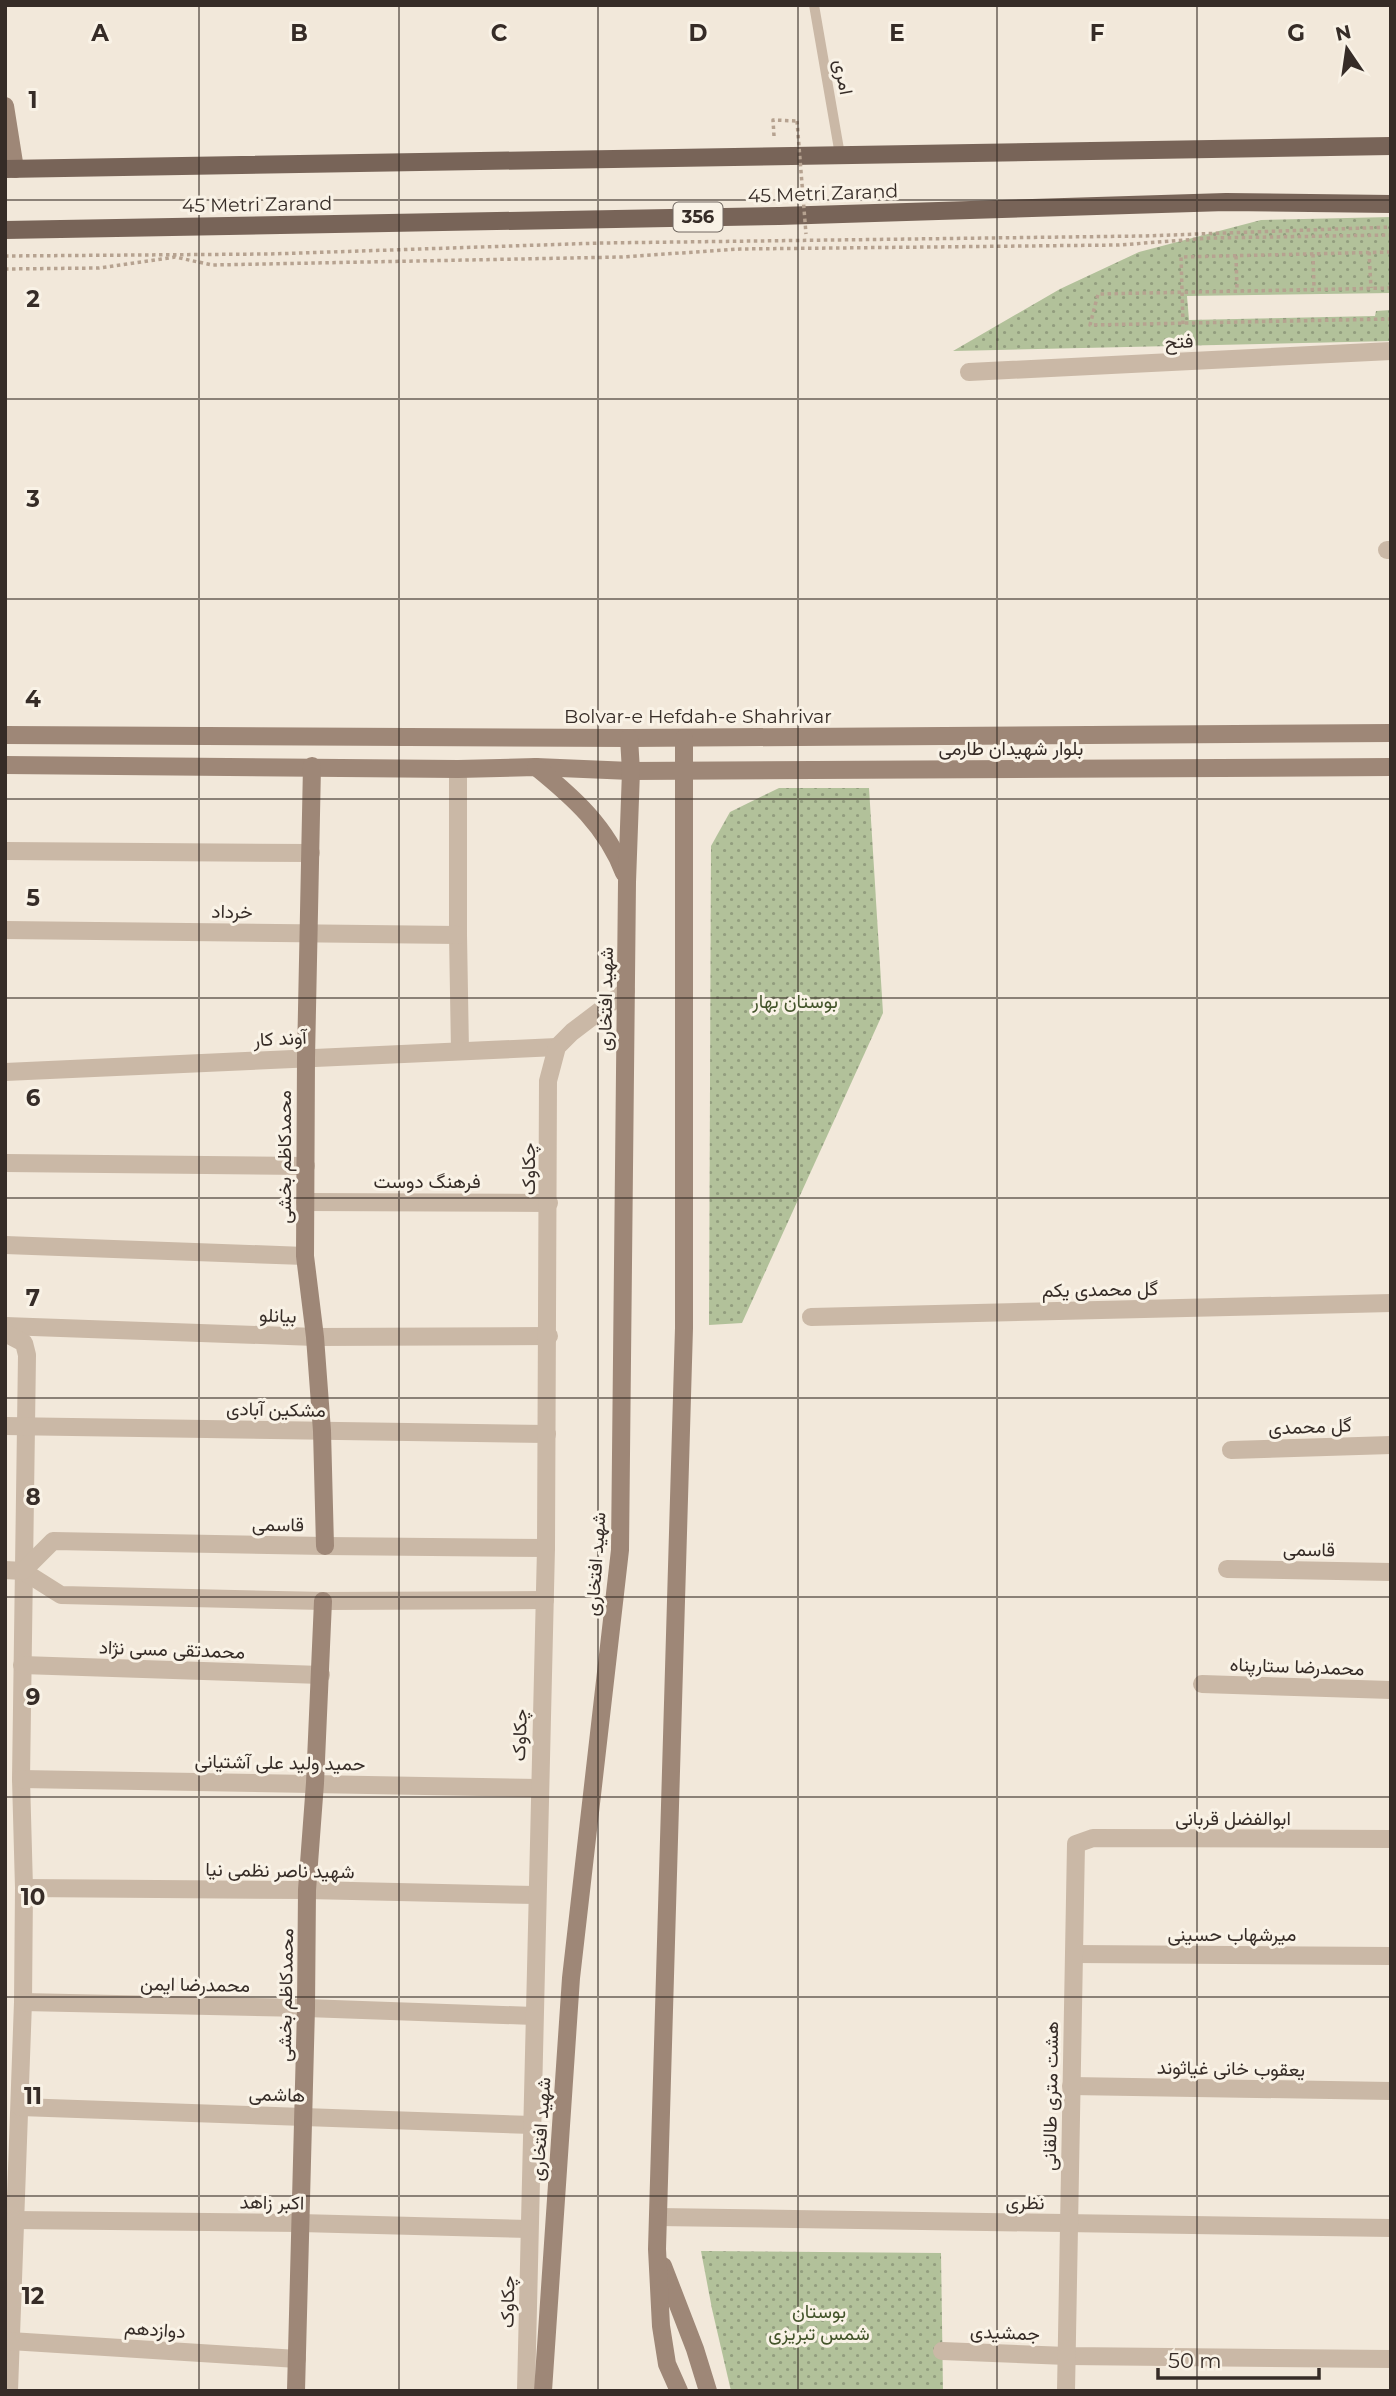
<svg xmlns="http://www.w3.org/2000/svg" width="1396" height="2396" font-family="Montserrat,Vazirmatn,sans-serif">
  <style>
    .park { fill: url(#park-dots) }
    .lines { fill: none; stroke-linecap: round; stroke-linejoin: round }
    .path { stroke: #b6a290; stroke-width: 3.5; stroke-dasharray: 3.5 3.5; stroke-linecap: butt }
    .lane { stroke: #cab8a6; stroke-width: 10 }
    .street { stroke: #cab8a6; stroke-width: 18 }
    .secondary { stroke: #9e8777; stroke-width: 18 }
    .primary { stroke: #786458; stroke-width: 18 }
    .path-bridge { stroke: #b6a290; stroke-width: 3.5; stroke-dasharray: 3.5 3.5; stroke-linecap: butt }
    .grid { fill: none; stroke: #362c27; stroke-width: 2; stroke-opacity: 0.55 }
    .labels { text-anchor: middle; stroke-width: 6; stroke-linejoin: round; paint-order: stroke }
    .shield { fill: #f9f2e6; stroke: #706760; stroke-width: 2 }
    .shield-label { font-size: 18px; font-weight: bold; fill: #362c27 }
    .street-label { font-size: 19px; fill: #362c27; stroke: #f9f2e6 }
    .park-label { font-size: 19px; fill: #43542a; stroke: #f9f2e6 }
    .grid-label { font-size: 23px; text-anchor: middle; font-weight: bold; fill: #362c27; stroke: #f9f2e6; stroke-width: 6; stroke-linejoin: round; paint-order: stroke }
  </style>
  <defs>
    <pattern id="park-dots" width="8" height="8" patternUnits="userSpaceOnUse" patternTransform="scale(1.75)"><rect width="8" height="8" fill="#b2c19a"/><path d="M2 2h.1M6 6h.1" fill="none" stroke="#929d7e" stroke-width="1.8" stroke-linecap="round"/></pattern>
  </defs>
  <rect width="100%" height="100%" fill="#f2e8da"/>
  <g class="park">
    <path d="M1391,217v76l-204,3 2,24 186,-4 1,-5 15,-1v31l-438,10 107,-62 79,-37 122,-32z"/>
    <path d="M779,788h90l14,225 -141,310 -33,2 2,-479 19,-34z"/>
    <path d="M701,2251l240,2 2,138h-212l-19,-82z"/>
  </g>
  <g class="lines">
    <g class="path">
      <path d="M774,136l-1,-16 24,1"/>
      <path d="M1369,252l2,36"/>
      <path d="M1313,254l1,35"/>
      <path d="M5,256l265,-2 331,-11 542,-7 248,-9"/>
      <path d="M1236,256l1,34"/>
      <path d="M5,269l94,-1 76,-11 37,8 409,-8 119,-8 379,-4 92,-7 180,-3"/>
      <path d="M1391,288l-293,6 -8,31 301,-6"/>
      <path d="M1183,324l-2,-67 210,-5"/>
    </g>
    <path class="lane" d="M814,5l26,150"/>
    <g class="street">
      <path d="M969,372l422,-21"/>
      <path d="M1387,550h4"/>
      <path d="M458,769v166l2,116"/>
      <path d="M5,851l306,2"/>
      <path d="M5,930l453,5"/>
      <path d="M5,1072l552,-25"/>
      <path d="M5,1163l301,3"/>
      <path d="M305,1202l244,1"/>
      <path d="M5,1245l300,11"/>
      <path d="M811,1317l580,-14"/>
      <path d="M5,1326l310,11 234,-1"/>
      <path d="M5,1333l19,10 3,12 -6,424 3,109 -1,114 -14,389"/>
      <path d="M5,1426l542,8"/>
      <path d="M1231,1450l160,-5"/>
      <path d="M1227,1569l164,3"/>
      <path d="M5,1570l18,1 38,24 262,6 222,-1"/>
      <path d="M23,1571l30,-30 272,5 221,2"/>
      <path d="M22,1665l299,10"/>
      <path d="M1202,1684l189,6"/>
      <path d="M21,1779l518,9"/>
      <path d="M24,1888l283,2 229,5"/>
      <path d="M1074,1954l317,2"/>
      <path d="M23,2002l283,6 228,8"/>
      <path d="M1071,2086l320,5"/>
      <path d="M20,2107l512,18"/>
      <path d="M658,2217l733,11"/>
      <path d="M14,2220l286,3 229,6"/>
      <path d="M10,2341l287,18"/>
      <path d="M942,2351l125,5 324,3"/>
      <path d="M526,2391l20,-843 2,-467 9,-34 15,-15 54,-41"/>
      <path d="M1066,2391l10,-547 17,-6 298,1"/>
    </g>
    <g class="secondary">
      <path d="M5,106l10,63"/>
      <path d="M5,735l624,3 762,-5"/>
      <path d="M5,765l453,4 78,-2 95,4 760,-4"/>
      <path d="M312,766l-6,292 -1,198 10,81 7,94 3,115"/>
      <path d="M536,767c37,30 71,60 88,106"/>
      <path d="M663,2266l32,83 13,42"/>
      <path d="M296,2391l10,-383 1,-118 8,-107 8,-182"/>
      <path d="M543,2391l28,-413 49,-428 7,-668 4,-111 -2,-33"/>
      <path d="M679,2391l-12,-27 -6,-38 -4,-77 27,-921v-590"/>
    </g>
    <g class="primary">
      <path d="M5,169l1386,-23"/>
      <path d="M5,230l774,-14 447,-14 165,2"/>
    </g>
    <path class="path-bridge" d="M797,121l9,113"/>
  </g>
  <path class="grid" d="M199,5v2386M399,5v2386M598,5v2386M798,5v2386M997,5v2386M1197,5v2386M5,200h1386M5,399h1386M5,599h1386M5,799h1386M5,998h1386M5,1198h1386M5,1398h1386M5,1597h1386M5,1797h1386M5,1997h1386M5,2196h1386"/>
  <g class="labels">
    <rect class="shield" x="673.5" y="202.5" width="49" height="29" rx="5"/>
    <g class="shield-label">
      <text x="698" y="223">356</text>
    </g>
    <g class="street-label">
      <text transform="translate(844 77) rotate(80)" y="7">امری</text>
      <text transform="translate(823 193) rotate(-2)" y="7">45 Metri Zarand</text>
      <text transform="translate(257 204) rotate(-1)" y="7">45 Metri Zarand</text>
      <text transform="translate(1179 341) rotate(-3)" y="7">فتح</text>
      <text x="698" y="723">Bolvar-e Hefdah-e Shahrivar</text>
      <text x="1011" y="755">بلوار شهیدان طارمی</text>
      <text transform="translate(232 911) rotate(1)" y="7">خرداد</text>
      <text transform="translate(605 999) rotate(-89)" y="7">شهید افتخاری</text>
      <text transform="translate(280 1038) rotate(-3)" y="7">آوند کار</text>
      <text transform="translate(284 1157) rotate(-90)" y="7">محمدکاظم بخشی</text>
      <text transform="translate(528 1169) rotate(-90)" y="7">چکاوک</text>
      <text x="427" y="1188">فرهنگ دوست</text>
      <text transform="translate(1100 1289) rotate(-1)" y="7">گل محمدی یکم</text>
      <text transform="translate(278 1315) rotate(2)" y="7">بیانلو</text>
      <text transform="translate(276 1409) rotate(1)" y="7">مشکین آبادی</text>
      <text transform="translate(1310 1426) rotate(-2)" y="7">گل محمدی</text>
      <text transform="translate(278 1524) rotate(1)" y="7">قاسمی</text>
      <text transform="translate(1309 1549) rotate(1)" y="7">قاسمی</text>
      <text transform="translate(595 1564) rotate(-86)" y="7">شهید افتخاری</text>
      <text transform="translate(172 1649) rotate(2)" y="7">محمدتقی مسی نژاد</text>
      <text transform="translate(1297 1666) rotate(2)" y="7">محمدرضا ستارپناه</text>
      <text transform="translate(519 1735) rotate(-88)" y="7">چکاوک</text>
      <text transform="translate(280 1762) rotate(1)" y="7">حمید ولید علی آشتیانی</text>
      <text x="1233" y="1825">ابوالفضل قربانی</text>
      <text transform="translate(280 1870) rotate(1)" y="7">شهید ناصر نظمی نیا</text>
      <text x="1232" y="1941">میرشهاب حسینی</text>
      <text transform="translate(195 1984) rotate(1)" y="7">محمدرضا ایمن</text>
      <text transform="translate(285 1995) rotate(-89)" y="7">محمدکاظم بخشی</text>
      <text transform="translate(1231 2068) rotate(1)" y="7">یعقوب خانی غیاثوند</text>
      <text transform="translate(277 2094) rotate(2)" y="7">هاشمی</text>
      <text transform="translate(1050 2096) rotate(-89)" y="7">هشت متری طالقانی</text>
      <text transform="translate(540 2129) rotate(-86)" y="7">شهید افتخاری</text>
      <text transform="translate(272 2202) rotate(1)" y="7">اکبر زاهد</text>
      <text transform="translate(1025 2202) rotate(1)" y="7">نظری</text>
      <text transform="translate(507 2302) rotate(-89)" y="7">چکاوک</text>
      <text transform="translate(155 2329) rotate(4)" y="7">دوازدهم</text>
      <text transform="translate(1005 2332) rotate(2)" y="7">جمشیدی</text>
    </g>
    <g class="park-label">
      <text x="795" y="1008">بوستان بهار</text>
      <text x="819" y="2318">بوستان<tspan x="819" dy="22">شمس تبریزی</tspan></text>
    </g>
  </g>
  <g class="grid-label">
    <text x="100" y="41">A</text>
    <text x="299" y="41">B</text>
    <text x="499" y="41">C</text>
    <text x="698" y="41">D</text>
    <text x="897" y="41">E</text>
    <text x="1097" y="41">F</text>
    <text x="1296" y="41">G</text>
    <text x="33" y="108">1</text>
    <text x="33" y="307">2</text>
    <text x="33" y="507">3</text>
    <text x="33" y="707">4</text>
    <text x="33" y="906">5</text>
    <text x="33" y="1106">6</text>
    <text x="33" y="1306">7</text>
    <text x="33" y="1505">8</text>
    <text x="33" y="1705">9</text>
    <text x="33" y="1905">10</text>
    <text x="33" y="2104">11</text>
    <text x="33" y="2304">12</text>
  </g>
  <rect width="1396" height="2396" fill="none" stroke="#362c27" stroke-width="14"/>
  <g transform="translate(1347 49) rotate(347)" stroke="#f9f2e6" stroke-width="5" paint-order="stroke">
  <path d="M0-5L12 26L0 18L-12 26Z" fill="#362c27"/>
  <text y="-10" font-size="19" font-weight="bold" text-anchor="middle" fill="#362c27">N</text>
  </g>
  <path d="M1158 2368v10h161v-10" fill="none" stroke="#362c27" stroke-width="3.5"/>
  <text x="1168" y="2368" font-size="21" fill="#362c27" stroke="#f9f2e6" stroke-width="5" paint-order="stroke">50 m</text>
</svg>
